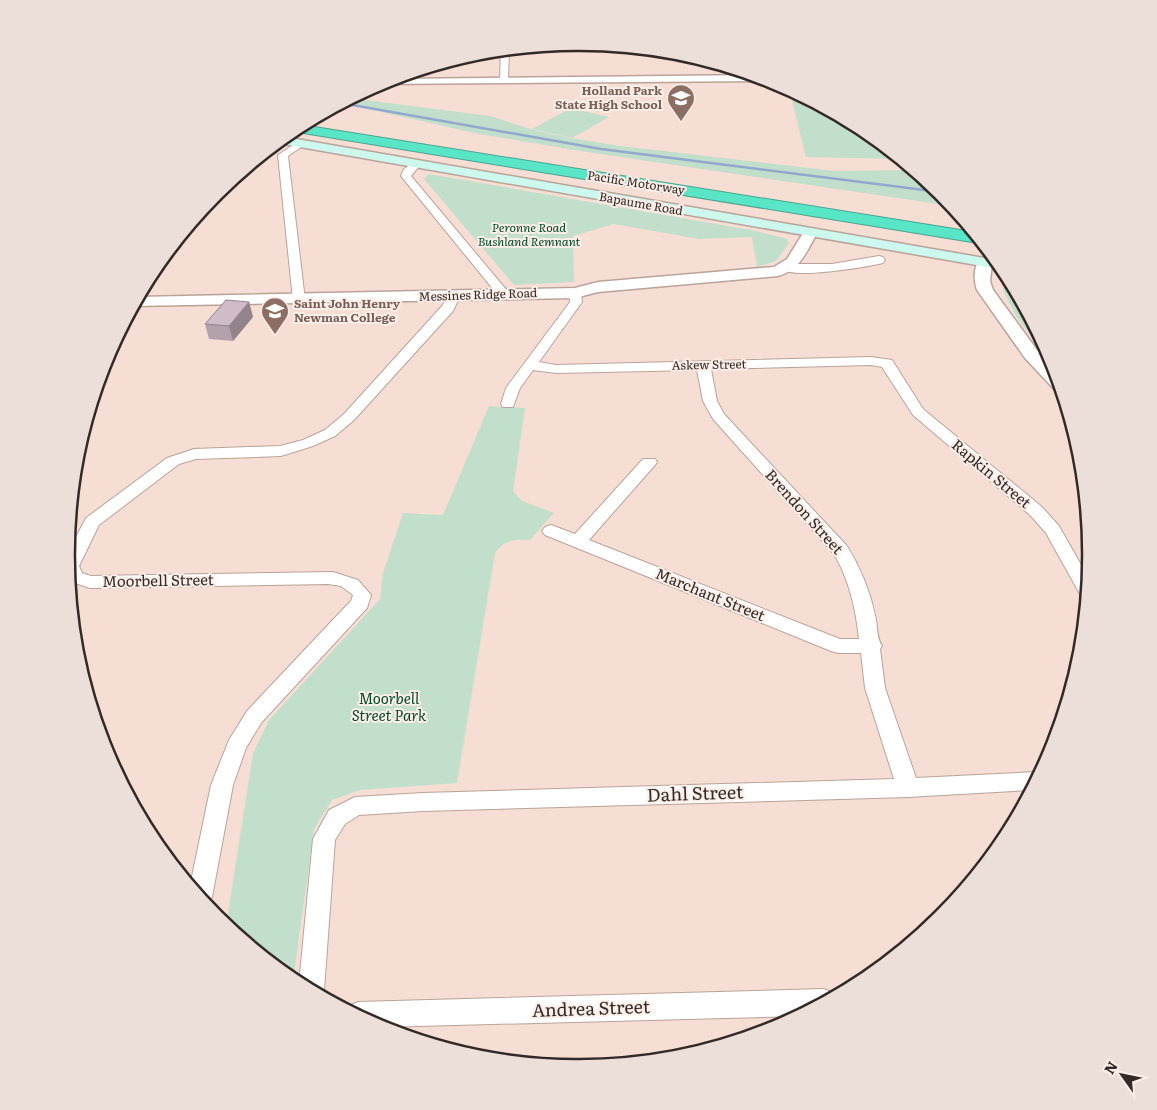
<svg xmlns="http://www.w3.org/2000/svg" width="1157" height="1110" font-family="Literata,serif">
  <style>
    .green { fill: #c2dfcb }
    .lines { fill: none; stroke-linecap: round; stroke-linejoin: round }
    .stream { stroke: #92a9cd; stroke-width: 2.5 }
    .minor-casing { stroke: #baa39a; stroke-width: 2 }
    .tertiary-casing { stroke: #baa39a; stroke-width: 3 }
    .secondary-casing { stroke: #baa39a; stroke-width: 3 }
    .motorway-casing { stroke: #4ca48f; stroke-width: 2 }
    .minor { fill: #fff; fill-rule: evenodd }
    .tertiary { fill: #fff; fill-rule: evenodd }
    .secondary { fill: #cdf8ee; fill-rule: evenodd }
    .motorway { fill: #59e6c7; fill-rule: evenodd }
    .wall { fill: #b3a1ac }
    .shaded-wall { fill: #92838c }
    .building { fill: #d0bbc8; stroke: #92838c }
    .labels { text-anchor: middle; stroke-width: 4; stroke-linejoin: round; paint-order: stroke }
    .far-education-label { font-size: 12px; font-weight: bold; fill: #785e54; stroke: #fceee8; text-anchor: end }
    .far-street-label { font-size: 12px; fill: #332a27; stroke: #fceee8 }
    .far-park-label { font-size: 12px; font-style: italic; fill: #024b29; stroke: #fceee8 }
    .street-label { font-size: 15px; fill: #332a27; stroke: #fceee8 }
    .park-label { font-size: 15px; font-style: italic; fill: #024b29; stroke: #fceee8 }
    .near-street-label { font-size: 18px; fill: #332a27; stroke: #fceee8 }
    .rim { fill: none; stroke: #332a27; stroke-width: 2.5 }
  </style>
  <rect width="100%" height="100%" fill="#f6ded5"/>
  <g class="green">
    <path d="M367,90l2,2 -4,8 125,16 40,13 40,9 51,8 214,25 78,-1 28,23 11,13 -372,-55 -106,-18 -132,-30z"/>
    <path d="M790,92h5l68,37 37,30 -94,-2z"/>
    <path d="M571,108l38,9 -37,21 -40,-9z"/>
    <path d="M429,174l327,57 31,8 2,4 -13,18 -19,6 -5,-30 -53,2 -85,-15 -41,12 1,46 -60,3 -90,-106z"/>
    <path d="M1006,279l4,1 43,84 -36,-46 -14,-28z"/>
    <path d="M489,406l36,2 -12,83 9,10 32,12 -24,27c-16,-1 -25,0 -35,13l-38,230 -97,7 -28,10 -18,29 -21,152 -67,-55 27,-173 16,-33 111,-121 3,-26 20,-60 40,2z"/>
  </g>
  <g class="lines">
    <path class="stream" d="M341,103l260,46 339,43"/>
    <g class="minor-casing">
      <g id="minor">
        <path d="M570,43l79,6 -4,2 -92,-4 -4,-2z"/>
        <path d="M509,49l-1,31 -4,3 -4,-3 1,-30z"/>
        <path d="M301,140l5,3 -2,2 -16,11 17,144 -6,4 -6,-4 -15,-145z"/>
        <path d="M416,161l5,3 -10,12 98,117 2,3 -2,3h-8l-100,-123 3,-7z"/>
        <path d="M879,256l4,1 2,3 -2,3c-17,4 -92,17 -103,5l6,-4h46z"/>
        <path d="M146,282l4,3 -6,17 -11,16 -6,1z"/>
        <path d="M575,289l6,4 1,9 -43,60 17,3 315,-8 21,3 31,49 119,98 17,19 30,53 -2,19 -6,-2 -35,-63 -16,-18 -117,-100 -31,-48 -11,-2 -160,4 6,32 7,13 123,132c13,21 23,45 28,69 3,11 1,22 7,31l-2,3 5,39 31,90 120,-6 4,1 -9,17 -123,7 -485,14 -64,4 -14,9 -10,16 -11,150 -3,6 -22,-12 14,-145 16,-29 26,-13 68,-4 471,-14 -29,-91 -4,-35h-23l-7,-2 -286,-116 -3,-4 3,-4 6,-2 24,9 68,-75h12l2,3 -2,3 -66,75 251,99h19c-3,-29 -10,-60 -25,-85l-121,-135 -10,-18 -6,-31 -141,3 -23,-3 -13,18 -7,19h-10l-2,-3 5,-16 64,-86 -1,-9 2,-3z"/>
        <path d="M454,292l6,4 -7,15 -99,109 -19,16 -22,10 -32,10 -85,3 -17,5 -80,61 -20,41 3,7 9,3 242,-4 25,8 13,15 -4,13 -106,115 -15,25 -13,37 -21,112 -6,9 -16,-20 21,-101 18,-45 18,-29 99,-105 5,-5 2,-6 -12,-9 -13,-2 -238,4 -21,-7 -3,-25 20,-38 81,-60 27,-9 86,-3 23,-6 22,-10 19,-16 98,-108 8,-13z"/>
        <path d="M824,989l9,4 2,3 -36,20 -419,11 -33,-17 2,-4 9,-4z"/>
      </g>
    </g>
    <g class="tertiary-casing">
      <g id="tertiary">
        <path d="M753,75l14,4 -4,2 -385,3 14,-5z"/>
        <path d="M810,229l5,1 2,3c-10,18 -17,37 -39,43l-180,16 -23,6 -442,8 5,-9 437,-9 23,-6 176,-15 13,-8 18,-29z"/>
        <path d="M984,259l5,2 3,3 -2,17 3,9 44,60 18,19 6,21 -7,-1 -29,-31 -48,-68c-3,-9 -4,-21 2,-29z"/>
      </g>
    </g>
    <g class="secondary-casing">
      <path id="secondary" d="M285,137l711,123 9,10 -728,-127z"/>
    </g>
    <g class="motorway-casing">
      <path id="motorway" d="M302,125l671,107 9,10 -4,1 -687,-112z"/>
    </g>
    <use href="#minor" class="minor"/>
    <use href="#tertiary" class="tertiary"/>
    <use href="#secondary" class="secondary"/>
    <use href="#motorway" class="motorway"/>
  </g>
  <path class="wall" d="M249,302l4,15 -20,24 -24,-2 -4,-15z"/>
  <path class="shaded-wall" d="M249,302l4,15 -20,24 -4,-15z"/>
  <path class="building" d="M226,300l23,2 -20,24 -24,-2z"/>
  <defs>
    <g id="school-pin" transform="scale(1.4375)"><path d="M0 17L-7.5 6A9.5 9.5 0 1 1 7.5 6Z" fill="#8d6e63" stroke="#fceee8"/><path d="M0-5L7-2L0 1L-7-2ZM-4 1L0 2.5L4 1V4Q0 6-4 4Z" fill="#fff"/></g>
    <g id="university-pin" transform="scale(1.4375)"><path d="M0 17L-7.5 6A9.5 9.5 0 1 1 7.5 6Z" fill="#8d6e63" stroke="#fceee8"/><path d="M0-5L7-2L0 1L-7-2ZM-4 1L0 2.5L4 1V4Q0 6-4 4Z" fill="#fff"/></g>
  </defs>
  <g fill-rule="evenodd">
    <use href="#school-pin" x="681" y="98"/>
    <use href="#university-pin" x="275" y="311"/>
  </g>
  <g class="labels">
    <g class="far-education-label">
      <text x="662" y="95">Holland Park<tspan x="662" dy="14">State High School</tspan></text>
      <text x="294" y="308" text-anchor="start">Saint John Henry<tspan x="294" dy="14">Newman College</tspan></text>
    </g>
    <g class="far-street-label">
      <text transform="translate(636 183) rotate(9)" y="4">Pacific Motorway</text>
      <text transform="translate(641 204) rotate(10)" y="4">Bapaume Road</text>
      <text transform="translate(478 295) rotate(-2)" y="4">Messines Ridge Road</text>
      <text transform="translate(709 365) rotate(-1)" y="4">Askew Street</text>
    </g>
    <g class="far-park-label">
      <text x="529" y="232">Peronne Road<tspan x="529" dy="14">Bushland Remnant</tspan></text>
    </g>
    <g class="street-label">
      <text transform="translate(991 474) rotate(40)" y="5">Rapkin Street</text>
      <text transform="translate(804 512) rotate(48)" y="5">Brendon Street</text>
      <text transform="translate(158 581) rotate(-1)" y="5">Moorbell Street</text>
      <text transform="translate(710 595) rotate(22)" y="5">Marchant Street</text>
    </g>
    <g class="park-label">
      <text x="389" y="704">Moorbell<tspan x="389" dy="17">Street Park</tspan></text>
    </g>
    <g class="near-street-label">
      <text transform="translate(695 794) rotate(-2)" y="6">Dahl Street</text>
      <text transform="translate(591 1009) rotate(-2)" y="6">Andrea Street</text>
    </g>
  </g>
  <path d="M0 0H1157V1110H0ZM578 51H579A503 503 0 0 1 1082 554V556A503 503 0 0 1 579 1059H578A503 503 0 0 1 75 556V554A503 503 0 0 1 578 51Z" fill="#ecded9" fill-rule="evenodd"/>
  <path class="rim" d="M578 51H579A503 503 0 0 1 1082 554V556A503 503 0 0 1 579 1059H578A503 503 0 0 1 75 556V554A503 503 0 0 1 578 51Z"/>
  <g transform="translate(1122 1075) rotate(303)" stroke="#fceee8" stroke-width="4" paint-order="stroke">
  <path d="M0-4L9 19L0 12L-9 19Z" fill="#332a27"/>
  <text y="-8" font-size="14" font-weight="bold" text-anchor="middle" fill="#332a27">N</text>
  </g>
</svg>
